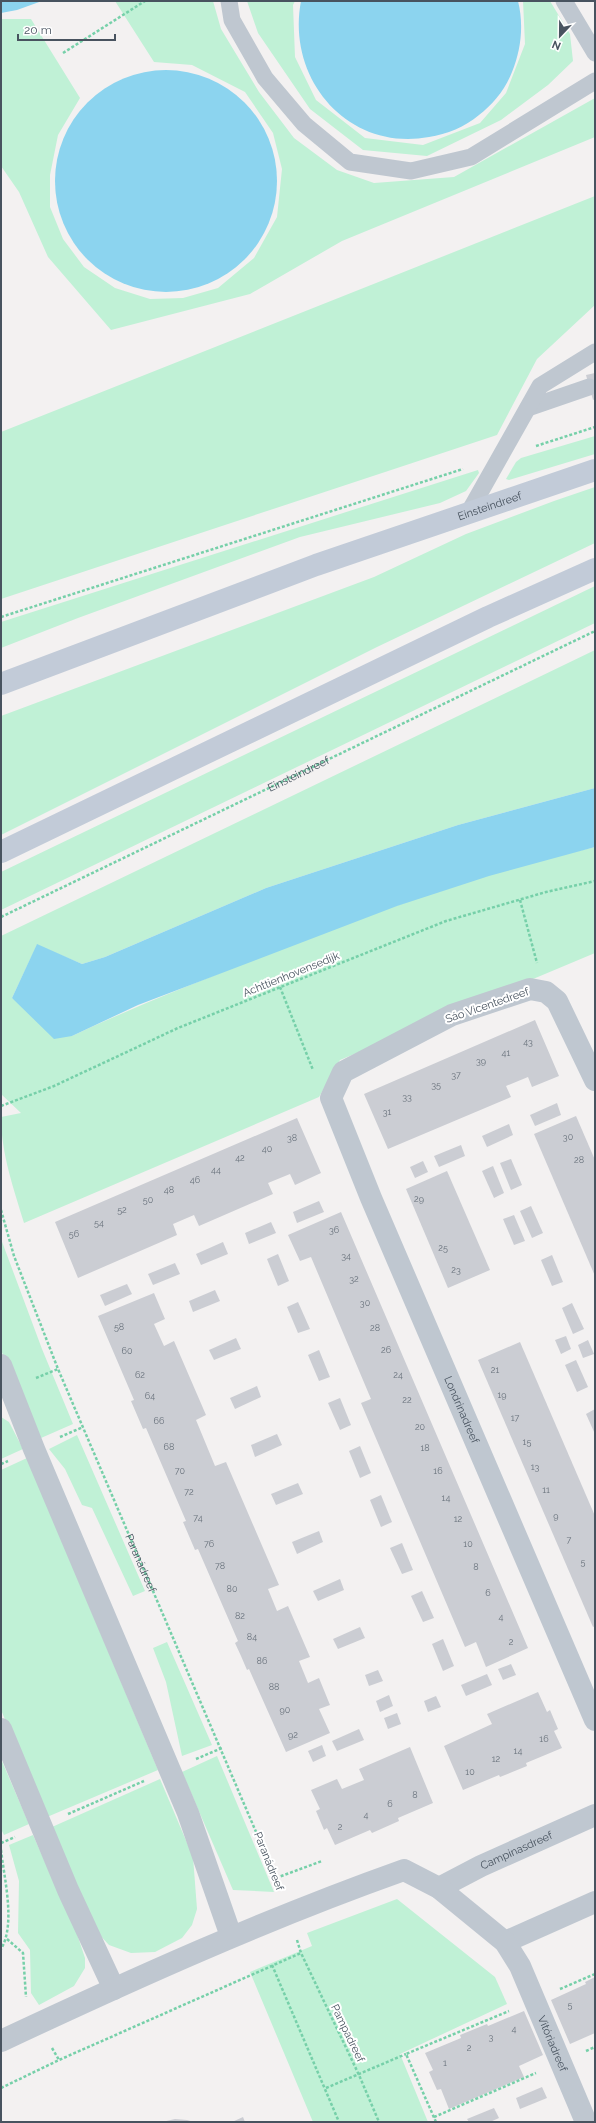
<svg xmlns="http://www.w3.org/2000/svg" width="596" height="2123" font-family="Raleway,sans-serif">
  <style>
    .green { fill: #c0f1d6 }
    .water { fill: #8cd4ef }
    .building { fill: #cbcdd3 }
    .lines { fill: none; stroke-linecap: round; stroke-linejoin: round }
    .path { stroke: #76d0a9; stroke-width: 2.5; stroke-dasharray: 3 2; stroke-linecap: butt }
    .lane { stroke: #bfc7d0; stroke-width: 17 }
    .street { stroke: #bfc7d0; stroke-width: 22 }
    .secondary { stroke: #c2cbd8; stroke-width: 22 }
    .labels { text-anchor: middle; stroke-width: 4; stroke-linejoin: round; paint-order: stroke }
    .number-label { font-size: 9px; fill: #69727c }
    .street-label { font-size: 11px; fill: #48535f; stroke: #fff }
  </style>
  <rect width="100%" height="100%" fill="#f3f1f1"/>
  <g class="green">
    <path d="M115,1h98l8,28 38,63 35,46 43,32 37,13 80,-6 141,-79v39l-253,104 -92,53 -139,36 -63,-73 -29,-65 -18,-26v-147h30l49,79 -22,37 -8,40v32l13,32 21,28 31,21 35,11 33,-1 35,-10 36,-30 23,-41 5,-48 -9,-36 -28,-41 -53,-27 -38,-3z"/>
    <path d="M247,1h48l-2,4 2,52 21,43 49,38 58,7 57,-22 26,-30 19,-49 -2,-43h27l20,33 3,27 -25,24 -47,35 -74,36 -64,-6 -53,-41 -52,-76z"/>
    <path d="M595,196v109l-58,54 -40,76 -496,164v-167z"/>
    <path d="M595,436v18l-86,26 -3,-1 10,-17 5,-4z"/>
    <path d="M478,470l1,3 -13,18 -26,12 -140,34 -222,81 -77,30v-26z"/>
    <path d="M595,487v56l-218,104 -376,188v-119l373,-139 92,-43 88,-33z"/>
    <path d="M595,586v37l-594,287v-38z"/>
    <path d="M595,650v138l-137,37 -192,63 -161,69 -23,7 -45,-19 -25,53 60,38c66,-31 133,-57 201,-84 105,-41 212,-80 322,-105v106l-255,107 -21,37 -295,126c-10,-33 -23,-70 -23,-106l20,-4 -20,-19v-158z"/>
    <path d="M1,1239l41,110 31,75 -32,14 -7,-7 -33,-81z"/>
    <path d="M1,1417l8,5 14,27 -22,10z"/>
    <path d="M77,1435l68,156 -12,5 -41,-88 -10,-3 -17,-36 -16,-20z"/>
    <path d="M27,1458l131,312 -111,47 -46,-107v-240z"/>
    <path d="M167,1642l45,103 -30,11 -16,-74 -13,-34z"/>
    <path d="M217,1756l57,136 -41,-2 -51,-118z"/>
    <path d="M1,1759l28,65 -25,11 -3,-6z"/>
    <path d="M160,1779l33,78 4,52 -5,16 -10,13 -27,14 -24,1 -22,-8 -13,-14 -44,-104z"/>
    <path d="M33,1835l44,99 8,24v10l-11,18 -35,19 -8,-12 -1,-43 -12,-17 1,-52 -10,-36z"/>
    <path d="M397,1899l98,78 12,27 -107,50 28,68h-115l-63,-150 62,-26 -5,-13z"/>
  </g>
  <g class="water">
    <path d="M1,1h41l-25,9 -16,3z"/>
    <path d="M301,1h217c6,24 3,49 -6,71 -7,18 -19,32 -33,43 -14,12 -32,19 -50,22 -81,15 -143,-58 -128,-136z"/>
    <circle cx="166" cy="181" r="111"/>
    <path d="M595,788v59l-106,29 -92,30 -259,99 -66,31 -18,3 -42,-41 25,-54 45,20 23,-7 161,-69 192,-63z"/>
  </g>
  <g class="building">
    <path d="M595,373v26l-2,1 -7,-25z"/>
    <path d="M535,1020l24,56 -27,11 -4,-10 -22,9 5,11 -123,52 -24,-55z"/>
    <path d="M557,1103l4,12 -26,11 -5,-11z"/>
    <path d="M576,1116l19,44v116l-61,-142z"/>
    <path d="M297,1118l24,55 -26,12 -5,-11 -22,9 5,11 -74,32 -5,-11 -21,9 4,11 -99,43 -23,-56z"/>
    <path d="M509,1124l4,11 -26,12 -5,-11z"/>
    <path d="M461,1145l4,11 -26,11 -5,-11z"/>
    <path d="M511,1159l11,26 -11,5 -11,-27z"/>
    <path d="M423,1161l5,11 -13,6 -5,-11z"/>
    <path d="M493,1166l11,27 -10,5 -12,-27z"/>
    <path d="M447,1171l43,99 -42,18 -42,-99z"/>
    <path d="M319,1201l5,11 -27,11 -4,-11z"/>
    <path d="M531,1206l12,27 -11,5 -12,-27z"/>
    <path d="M341,1212l187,436 -42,19 -10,-25 -11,5 -93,-218 -11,-26 10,-4 -60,-142 -11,4 -12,-26z"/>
    <path d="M514,1215l11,26 -11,4 -11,-26z"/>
    <path d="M271,1222l5,11 -27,11 -4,-11z"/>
    <path d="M223,1242l5,12 -27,11 -5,-11z"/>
    <path d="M278,1254l11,27 -11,5 -11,-27z"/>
    <path d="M552,1255l11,27 -11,4 -11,-26z"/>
    <path d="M175,1263l5,11 -27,11 -5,-11z"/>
    <path d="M127,1284l5,10 -27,12 -5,-11z"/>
    <path d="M215,1290l5,11 -27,11 -4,-11z"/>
    <path d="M154,1293l11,26 -11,5 10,22 10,-5 32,74 -10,5 19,46 11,-4 53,123 -11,4 9,22 11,-5 22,51 -11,4 9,22 11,-5 11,27 -11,4 11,24 -44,19 -37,-83 -2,1 -6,-14 -6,-13 3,-2 -40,-92 -3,1 -12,-28 3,-1 -40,-93 -3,1 -12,-28 3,-1 -36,-84z"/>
    <path d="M298,1302l12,27 -12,4 -11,-26z"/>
    <path d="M572,1303l12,26 -11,5 -11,-26z"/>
    <path d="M566,1336l5,13 -10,5 -6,-14z"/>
    <path d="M236,1338l5,11 -27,11 -5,-10z"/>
    <path d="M588,1340l6,14 -11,4 -5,-13z"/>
    <path d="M520,1342l75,174v110l-2,1 -115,-267z"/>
    <path d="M319,1350l11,27 -11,4 -11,-26z"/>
    <path d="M576,1360l12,27 -11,5 -12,-27z"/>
    <path d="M257,1386l4,11 -26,12 -5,-11z"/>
    <path d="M340,1398l11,27 -11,5 -12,-27z"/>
    <path d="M595,1409v25l-9,-20z"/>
    <path d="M277,1434l5,11 -27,12 -4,-12z"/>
    <path d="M360,1446l11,27 -11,5 -11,-27z"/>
    <path d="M298,1483l5,11 -27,11 -5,-11z"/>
    <path d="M381,1495l11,27 -11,5 -11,-27z"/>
    <path d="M319,1531l4,11 -26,12 -5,-12z"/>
    <path d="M402,1543l11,27 -11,4 -12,-26z"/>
    <path d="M340,1579l4,11 -26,11 -5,-10z"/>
    <path d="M422,1591l12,27 -11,4 -12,-26z"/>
    <path d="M360,1627l5,11 -27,11 -5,-10z"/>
    <path d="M443,1639l11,27 -11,5 -11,-27z"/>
    <path d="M511,1664l5,11 -13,5 -5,-11z"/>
    <path d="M378,1670l5,11 -14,5 -4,-11z"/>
    <path d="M487,1674l5,11 -26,11 -5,-11z"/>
    <path d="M538,1692l9,20 3,-2 8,19 -4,2 8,17 -36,15 1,3 -27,11 -1,-2 -36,15 -19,-44 48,-22 -5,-10z"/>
    <path d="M389,1695l4,11 -13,6 -4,-11z"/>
    <path d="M436,1696l5,11 -13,5 -4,-11z"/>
    <path d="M397,1713l4,11 -13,5 -4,-11z"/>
    <path d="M359,1729l5,11 -27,11 -5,-10z"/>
    <path d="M322,1745l4,11 -13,6 -5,-11z"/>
    <path d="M410,1747l23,56 -35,15 1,3 -27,12 -2,-3 -35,15 -8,-17 -3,2 -8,-19 4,-2 -9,-19 26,-11 5,10 22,-9 -5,-11z"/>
    <path d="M595,1977v56l-25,11 -19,-44 35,-16 -1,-2z"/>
    <path d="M524,2011l19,44 -24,11 5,11 -75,32 -8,-20 -4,1 -8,-18 4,-2 -8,-17 36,-15 -1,-3 27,-11 1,2z"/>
    <path d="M542,2087l5,11 -27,11 -4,-11z"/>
    <path d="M494,2108l5,10 -9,4h-21l-2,-3z"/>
    <path d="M243,2117l2,5h-13z"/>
    <path d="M175,2119l12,1 7,2h-32z"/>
  </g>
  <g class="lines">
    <g class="path">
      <path d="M63,53l82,-52"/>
      <path d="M536,446l59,-19"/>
      <path d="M1,617l462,-148"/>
      <path d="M520,900l17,63"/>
      <path id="s1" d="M1,917l594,-286"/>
      <path d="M280,987l33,83"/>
      <path d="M1,1106l53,-20 124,-58 268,-107 100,-29 49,-11"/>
      <path id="s2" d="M1,1210l13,46 44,113 222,519"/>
      <path d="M36,1378l22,-9"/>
      <path d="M60,1437l23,-10"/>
      <path d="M1,1464l7,-3"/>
      <path d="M196,1759l26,-11"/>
      <path d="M68,1814l76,-33"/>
      <path d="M1,1843l14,-6"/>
      <path d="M1,1850c3,28 15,74 0,99"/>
      <path d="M276,1878l46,-17"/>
      <path d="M7,1939l16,14 3,44"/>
      <path d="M297,1940l4,13 58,122 20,47"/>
      <path d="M272,1965l67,157"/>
      <path d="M560,1989l35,-15"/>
      <path d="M52,2048l7,12"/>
      <path d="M586,2051l9,-4"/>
      <path d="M1,2088l58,-28 242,-107"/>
      <path d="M326,2088l80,-34"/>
      <path d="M434,2117l102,-44"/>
      <path d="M436,2122l-30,-68 103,-43"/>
    </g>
    <g class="lane">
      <path d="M229,1l3,19 33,58 39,46 46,38 61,9 60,-14 124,-76"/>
      <path d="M564,1l31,52"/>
      <path d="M528,408l61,-21"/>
      <path d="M469,512l71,-126 55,-34"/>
    </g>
    <g class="street">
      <path id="s3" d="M595,1080l-38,-79 -11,-9 -16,-3 -78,26 -109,57 -12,26 40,100 224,522"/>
      <path d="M1,1365l33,84 154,364 43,123"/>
      <path d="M1,1729l67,161 46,99"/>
      <path id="s4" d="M439,1888l42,-22 114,-51"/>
      <path d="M505,1942l90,-40"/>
      <path id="s5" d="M1,2041c132,-62 265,-122 403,-171l35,18 66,54 15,24 66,156"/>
    </g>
    <g class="secondary">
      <path id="s6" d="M1,684l315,-119 279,-95"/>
      <path d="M1,852l487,-235 107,-48"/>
    </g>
  </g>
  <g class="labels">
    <g class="number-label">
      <text x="528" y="1045">43</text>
      <text x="506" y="1056">41</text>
      <text x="481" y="1064">39</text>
      <text x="456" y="1078">37</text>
      <text x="436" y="1088">35</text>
      <text x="407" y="1100">33</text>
      <text x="387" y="1115">31</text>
      <text x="568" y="1140">30</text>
      <text x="292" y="1141">38</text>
      <text x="267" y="1152">40</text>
      <text x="240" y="1161">42</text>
      <text x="579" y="1163">28</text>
      <text x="216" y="1173">44</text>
      <text x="195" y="1183">46</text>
      <text x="169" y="1193">48</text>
      <text x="419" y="1202">29</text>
      <text x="148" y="1203">50</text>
      <text x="122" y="1213">52</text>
      <text x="99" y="1226">54</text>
      <text x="334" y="1233">36</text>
      <text x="74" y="1237">56</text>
      <text x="443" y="1251">25</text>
      <text x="346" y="1259">34</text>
      <text x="456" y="1273">23</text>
      <text x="354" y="1282">32</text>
      <text x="365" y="1306">30</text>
      <text x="119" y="1330">58</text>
      <text x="375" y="1331">28</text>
      <text x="386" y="1353">26</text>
      <text x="127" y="1354">60</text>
      <text x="495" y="1373">21</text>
      <text x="140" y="1378">62</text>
      <text x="398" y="1378">24</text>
      <text x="502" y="1398">19</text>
      <text x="150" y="1399">64</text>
      <text x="407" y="1403">22</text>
      <text x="515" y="1421">17</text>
      <text x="159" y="1424">66</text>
      <text x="420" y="1430">20</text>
      <text x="527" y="1445">15</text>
      <text x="169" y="1450">68</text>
      <text x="425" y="1451">18</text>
      <text x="535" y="1470">13</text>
      <text x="180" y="1474">70</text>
      <text x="438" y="1474">16</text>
      <text x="546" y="1493">11</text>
      <text x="189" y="1495">72</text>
      <text x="446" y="1501">14</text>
      <text x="556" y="1519">9</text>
      <text x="198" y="1521">74</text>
      <text x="458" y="1522">12</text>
      <text x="569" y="1543">7</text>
      <text x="209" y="1547">76</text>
      <text x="468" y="1547">10</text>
      <text x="583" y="1565">5</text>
      <text x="220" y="1569">78</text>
      <text x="476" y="1570">8</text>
      <text x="232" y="1592">80</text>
      <text x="488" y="1596">6</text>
      <text x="240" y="1619">82</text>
      <text x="501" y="1620">4</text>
      <text x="252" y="1640">84</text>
      <text x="511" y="1645">2</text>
      <text x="262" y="1664">86</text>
      <text x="274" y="1690">88</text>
      <text x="285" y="1713">90</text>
      <text x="293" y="1738">92</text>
      <text x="544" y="1742">16</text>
      <text x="518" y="1754">14</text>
      <text x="496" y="1762">12</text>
      <text x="470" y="1775">10</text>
      <text x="415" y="1798">8</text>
      <text x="390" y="1807">6</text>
      <text x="366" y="1818">4</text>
      <text x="340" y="1830">2</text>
      <text x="570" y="2008">5</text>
      <text x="514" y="2032">4</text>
      <text x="491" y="2040">3</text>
      <text x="469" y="2051">2</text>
      <text x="445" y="2066">1</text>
    </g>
    <g class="street-label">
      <text dy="4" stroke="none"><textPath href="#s6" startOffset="520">Einsteindreef</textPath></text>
      <text dy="4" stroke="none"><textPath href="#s1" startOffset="330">Einsteindreef</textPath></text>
      <text transform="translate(291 974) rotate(-22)" y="4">Achttienhovensedijk</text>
      <text transform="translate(487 1005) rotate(-19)" y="4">Sáo Vicentedreef</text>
      <text dy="4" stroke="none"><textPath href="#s3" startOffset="690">Londrinadreef</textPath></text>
      <text dy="4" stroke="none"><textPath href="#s2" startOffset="380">Paranádreef</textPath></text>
      <text dy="4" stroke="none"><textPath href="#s4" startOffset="86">Campinasdreef</textPath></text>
      <text transform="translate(269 1861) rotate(68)" y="4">Paranádreef</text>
      <text transform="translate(348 2033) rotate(64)" y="4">Pampadreef</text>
      <text dy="4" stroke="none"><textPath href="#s5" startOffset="675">Vitóriadreef</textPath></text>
    </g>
  </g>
  <rect width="596" height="2123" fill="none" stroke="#48535f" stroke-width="4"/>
  <g transform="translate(560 36) rotate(202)" stroke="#ffffff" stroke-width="3" paint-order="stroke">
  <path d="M0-3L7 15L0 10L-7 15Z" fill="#48535f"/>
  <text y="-6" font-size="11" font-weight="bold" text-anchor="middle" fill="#48535f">N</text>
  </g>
  <path d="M18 34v6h97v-6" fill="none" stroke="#48535f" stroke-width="2"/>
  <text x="24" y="34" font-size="12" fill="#48535f" stroke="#ffffff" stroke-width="3" paint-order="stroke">20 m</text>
</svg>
